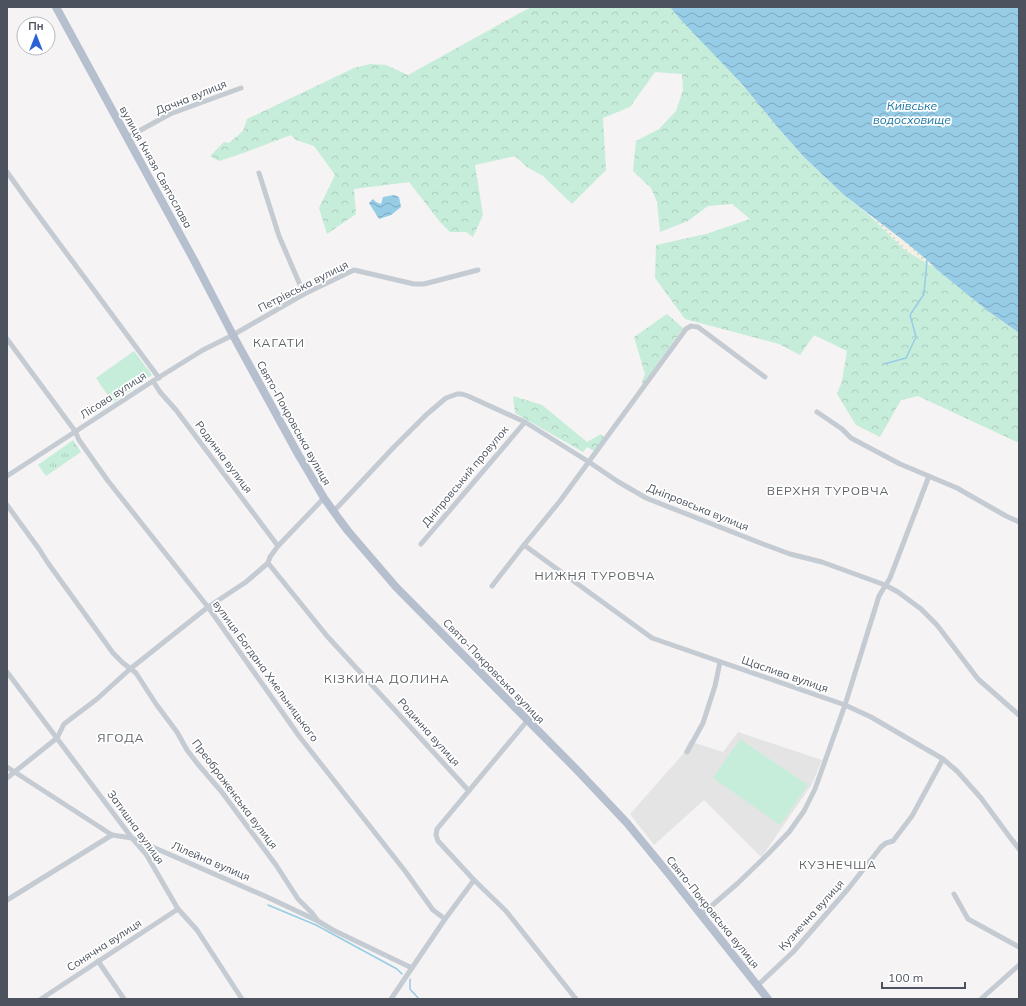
<svg xmlns="http://www.w3.org/2000/svg" width="1026" height="1006" font-family="Mulish,sans-serif">
  <style>
    .education { fill: #e5e4e4 }
    .grass { fill: #c6edda }
    .forest { fill: url(#forest-crowns) }
    .sand { fill: url(#sand-dots) }
    .park { fill: url(#park-tufts) }
    .water { fill: url(#water-waves) }
    .lines { fill: none; stroke-linecap: round; stroke-linejoin: round }
    .stream { stroke: #97cce6; stroke-width: 1.5 }
    .street { stroke: #c5cbd2; stroke-width: 5 }
    .primary { stroke: #b5bfce; stroke-width: 8 }
    .labels { text-anchor: middle; stroke-width: 3.5; stroke-linejoin: round; paint-order: stroke }
    .street-label { font-size: 11px; fill: #4c535f; stroke: #fff }
    .water-label { font-size: 12px; font-style: italic; fill: #1976a4; stroke: #fff }
    .neighbourhood-label { font-size: 12px; letter-spacing: 1px; fill: #5f6267; stroke: #fff }
  </style>
  <defs>
    <pattern id="forest-crowns" width="20" height="18" patternUnits="userSpaceOnUse"><rect width="20" height="18" fill="#c6edda"/><path d="M2 6a3 3 0 1 1 6 0M12 15a3 3 0 1 1 6 0" fill="none" stroke="#accdbe"/></pattern>
    <pattern id="sand-dots" width="8" height="8" patternUnits="userSpaceOnUse"><rect width="8" height="8" fill="#f3f1e6"/><path d="M2 2h.1M6 6h.1" fill="none" stroke="#d2d1c8" stroke-width="1.8" stroke-linecap="round"/></pattern>
    <pattern id="park-tufts" width="24" height="20" patternUnits="userSpaceOnUse"><rect width="24" height="20" fill="#c6edda"/><path d="M3 7l-1-3M5 7V3M7 7l1-3M15 17l-1-3M17 17v-4M19 17l1-3" fill="none" stroke="#accdbe"/></pattern>
    <pattern id="water-waves" width="16" height="10" patternUnits="userSpaceOnUse"><rect width="16" height="10" fill="#97cce6"/><path d="M0 5q4-4 8 0t8 0" fill="none" stroke="#7da8be"/></pattern>
  </defs>
  <rect width="100%" height="100%" fill="#f5f3f3"/>
  <path class="education" d="M738,732l84,28 -10,24 -49,71 -2,2 -57,-57 -50,45 -24,-31 53,-60 6,-13 34,11z"/>
  <g class="grass">
    <path d="M134,351l18,24 -39,28 -17,-25z"/>
    <path d="M740,739l68,46 -28,40 -67,-47z"/>
  </g>
  <g class="forest">
    <path d="M531,7h139l72,77 38,46 24,27 40,38 25,20 36,35 30,18 53,43 31,22v110l-101,-47 -17,4 -21,37 -24,-12 -19,-31 5,-13 5,-30 -33,-16 -14,20 -21,-11 -94,-25 -30,-41 1,-33 50,-11 44,-15 -18,-15 -24,2 -20,15 -28,11 -3,-30 -6,-14 -18,-17 3,-30 23,-12 17,-18 7,-21 -1,-16 -27,-2 -25,35 -27,11 3,52 -34,34 -29,-28 -16,-9 -12,-11 -40,9 8,50 -10,22 -7,-5h-16l-10,-10 -31,-40 -55,7 2,25 -29,20 -8,-26 16,-33 -21,-29 -18,-6 -5,-5 -45,17 -27,9 -9,-5 14,-14 5,1 14,-12 4,-12 107,-51 16,-4 16,1 22,10z"/>
    <path d="M667,314l16,14 -40,56 -1,-3 3,-7 -11,-37z"/>
    <path d="M513,396l29,9 45,37 14,-8 3,3 -10,14 -7,-4 -4,5 -68,-39z"/>
  </g>
  <path class="sand" d="M869,215c23,16 48,32 66,53l-30,-18z"/>
  <path class="park" d="M73,440l8,12 -35,24 -8,-11z"/>
  <g class="water">
    <path d="M670,7h349v326l-31,-22 -26,-21 -27,-22 -8,-8 -19,-16 -64,-49 -40,-38 -24,-27 -38,-46 -60,-63z"/>
    <path d="M394,195l5,2 2,10 -10,8 -12,4 -10,-16 4,-4 3,3 5,2 2,-7z"/>
  </g>
  <g class="lines">
    <g class="stream">
      <path d="M884,364l22,-6 10,-21 -6,-22 14,-21 3,-34"/>
      <path d="M268,905l48,20 81,44 5,5"/>
      <path d="M410,979v10l9,10"/>
    </g>
    <g class="street">
      <path d="M128,137l42,-23 71,-26"/>
      <path d="M7,172l20,28 132,178"/>
      <path d="M259,173l20,63 25,58"/>
      <path d="M7,339l68,92 4,9 29,41 100,126 91,129 106,135 28,39 12,9"/>
      <path d="M153,381l7,11 16,18 102,136"/>
      <path d="M817,412l25,17 9,9 49,26 57,24 49,28 13,6"/>
      <path d="M7,476l146,-95 50,-31 30,-15 71,-41 50,-24 60,14h10l54,-14"/>
      <path d="M7,505l32,44 9,14 65,90 10,10 13,10 20,31 21,28 10,18 10,13 24,28 55,74 22,34 14,14 6,8"/>
      <path d="M334,511l59,-63 33,-33 20,-17 11,-4h5l6,2 57,26 64,40 28,19 29,17 117,46 27,10 32,8 63,23 13,7 23,17 16,16 41,54 41,36"/>
      <path d="M421,544l104,-122"/>
      <path d="M524,545l128,93 193,67 26,12 72,42 14,12 24,27 28,38 10,13"/>
      <path d="M268,563l59,73 142,155"/>
      <path d="M492,586l32,-41 36,-44 126,-172 5,-3 7,1 67,50"/>
      <path d="M7,672l125,166 14,16 32,55 19,21 45,69"/>
      <path d="M527,721l-90,108 -1,6 2,6 36,39 32,31 70,88"/>
      <path d="M687,752l16,-29 12,-37 5,-24"/>
      <path d="M7,767l105,68 20,3 135,59 51,24 15,9 79,38"/>
      <path d="M7,778l50,-40 7,-14 33,-25 33,-30 78,-62 38,-25 22,-19 2,-6 8,-11 46,-48"/>
      <path d="M954,894l14,25 51,28"/>
      <path d="M7,900l105,-65"/>
      <path d="M701,915l37,-32 30,-29 21,-22 15,-21 11,-22 30,-84 34,-109 11,-18 39,-102"/>
      <path d="M98,961l26,38"/>
      <path d="M758,985l35,-33 55,-63 33,-42 5,-4 7,-2 19,-25 31,-57"/>
      <path d="M41,999l137,-90"/>
      <path d="M391,999l54,-80 29,-39"/>
      <path d="M981,999l38,-34"/>
    </g>
    <path class="primary" d="M56,7l139,255 40,77 63,115 26,44 15,21 9,12 48,56 180,182 51,54 41,50 100,126"/>
  </g>
  <g class="labels">
    <g class="street-label">
      <text transform="translate(191 97) rotate(-22)" y="4">Дачна вулиця</text>
      <text transform="translate(156 167) rotate(61)" y="4">вулиця Князя Святослава</text>
      <text transform="translate(303 286) rotate(-27)" y="4">Петрівська вулиця</text>
      <text transform="translate(113 395) rotate(-33)" y="4">Лісова вулиця</text>
      <text transform="translate(294 423) rotate(61)" y="4">Свято-Покровська вулиця</text>
      <text transform="translate(224 457) rotate(53)" y="4">Родинна вулиця</text>
      <text transform="translate(465 476) rotate(-50)" y="4">Дніпровський провулок</text>
      <text transform="translate(698 507) rotate(22)" y="4">Дніпровська вулиця</text>
      <text transform="translate(266 671) rotate(54)" y="4">вулиця Богдана Хмельницького</text>
      <text transform="translate(494 671) rotate(46)" y="4">Свято-Покровська вулиця</text>
      <text transform="translate(785 674) rotate(19)" y="4">Щаслива вулиця</text>
      <text transform="translate(429 732) rotate(48)" y="4">Родинна вулиця</text>
      <text transform="translate(235 794) rotate(53)" y="4">Преображенська вулиця</text>
      <text transform="translate(136 827) rotate(54)" y="4">Затишна вулиця</text>
      <text transform="translate(211 861) rotate(23)" y="4">Лілейна вулиця</text>
      <text transform="translate(713 912) rotate(51)" y="4">Свято-Покровська вулиця</text>
      <text transform="translate(811 915) rotate(-48)" y="4">Кузнечна вулиця</text>
      <text transform="translate(104 945) rotate(-33)" y="4">Сонячна вулиця</text>
    </g>
    <g class="water-label">
      <text x="912" y="110">Київське<tspan x="912" dy="14">водосховище</tspan></text>
    </g>
    <g class="neighbourhood-label">
      <text x="279" y="347">КАГАТИ</text>
      <text x="828" y="495">ВЕРХНЯ ТУРОВЧА</text>
      <text x="595" y="580">НИЖНЯ ТУРОВЧА</text>
      <text x="387" y="683">КІЗКИНА ДОЛИНА</text>
      <text x="121" y="742">ЯГОДА</text>
      <text x="838" y="869">КУЗНЕЧША</text>
    </g>
  </g>
  <rect width="1026" height="1006" fill="none" stroke="#4c535f" stroke-width="16"/>
  <g transform="translate(36 36)"><circle r="19" fill="#ffffff" stroke="#b7babf"/>
  <path d="M0-3L7 15L0 10L-7 15Z" fill="#2b61d7"/>
  <text y="-6" font-size="11" font-weight="bold" text-anchor="middle" fill="#4c535f">Пн</text>
  </g>
  <path d="M882 982v6h83v-6" fill="none" stroke="#4c535f" stroke-width="2"/>
  <text x="888" y="982" font-size="12" fill="#4c535f" stroke="#ffffff" stroke-width="3" paint-order="stroke">100 m</text>
</svg>
